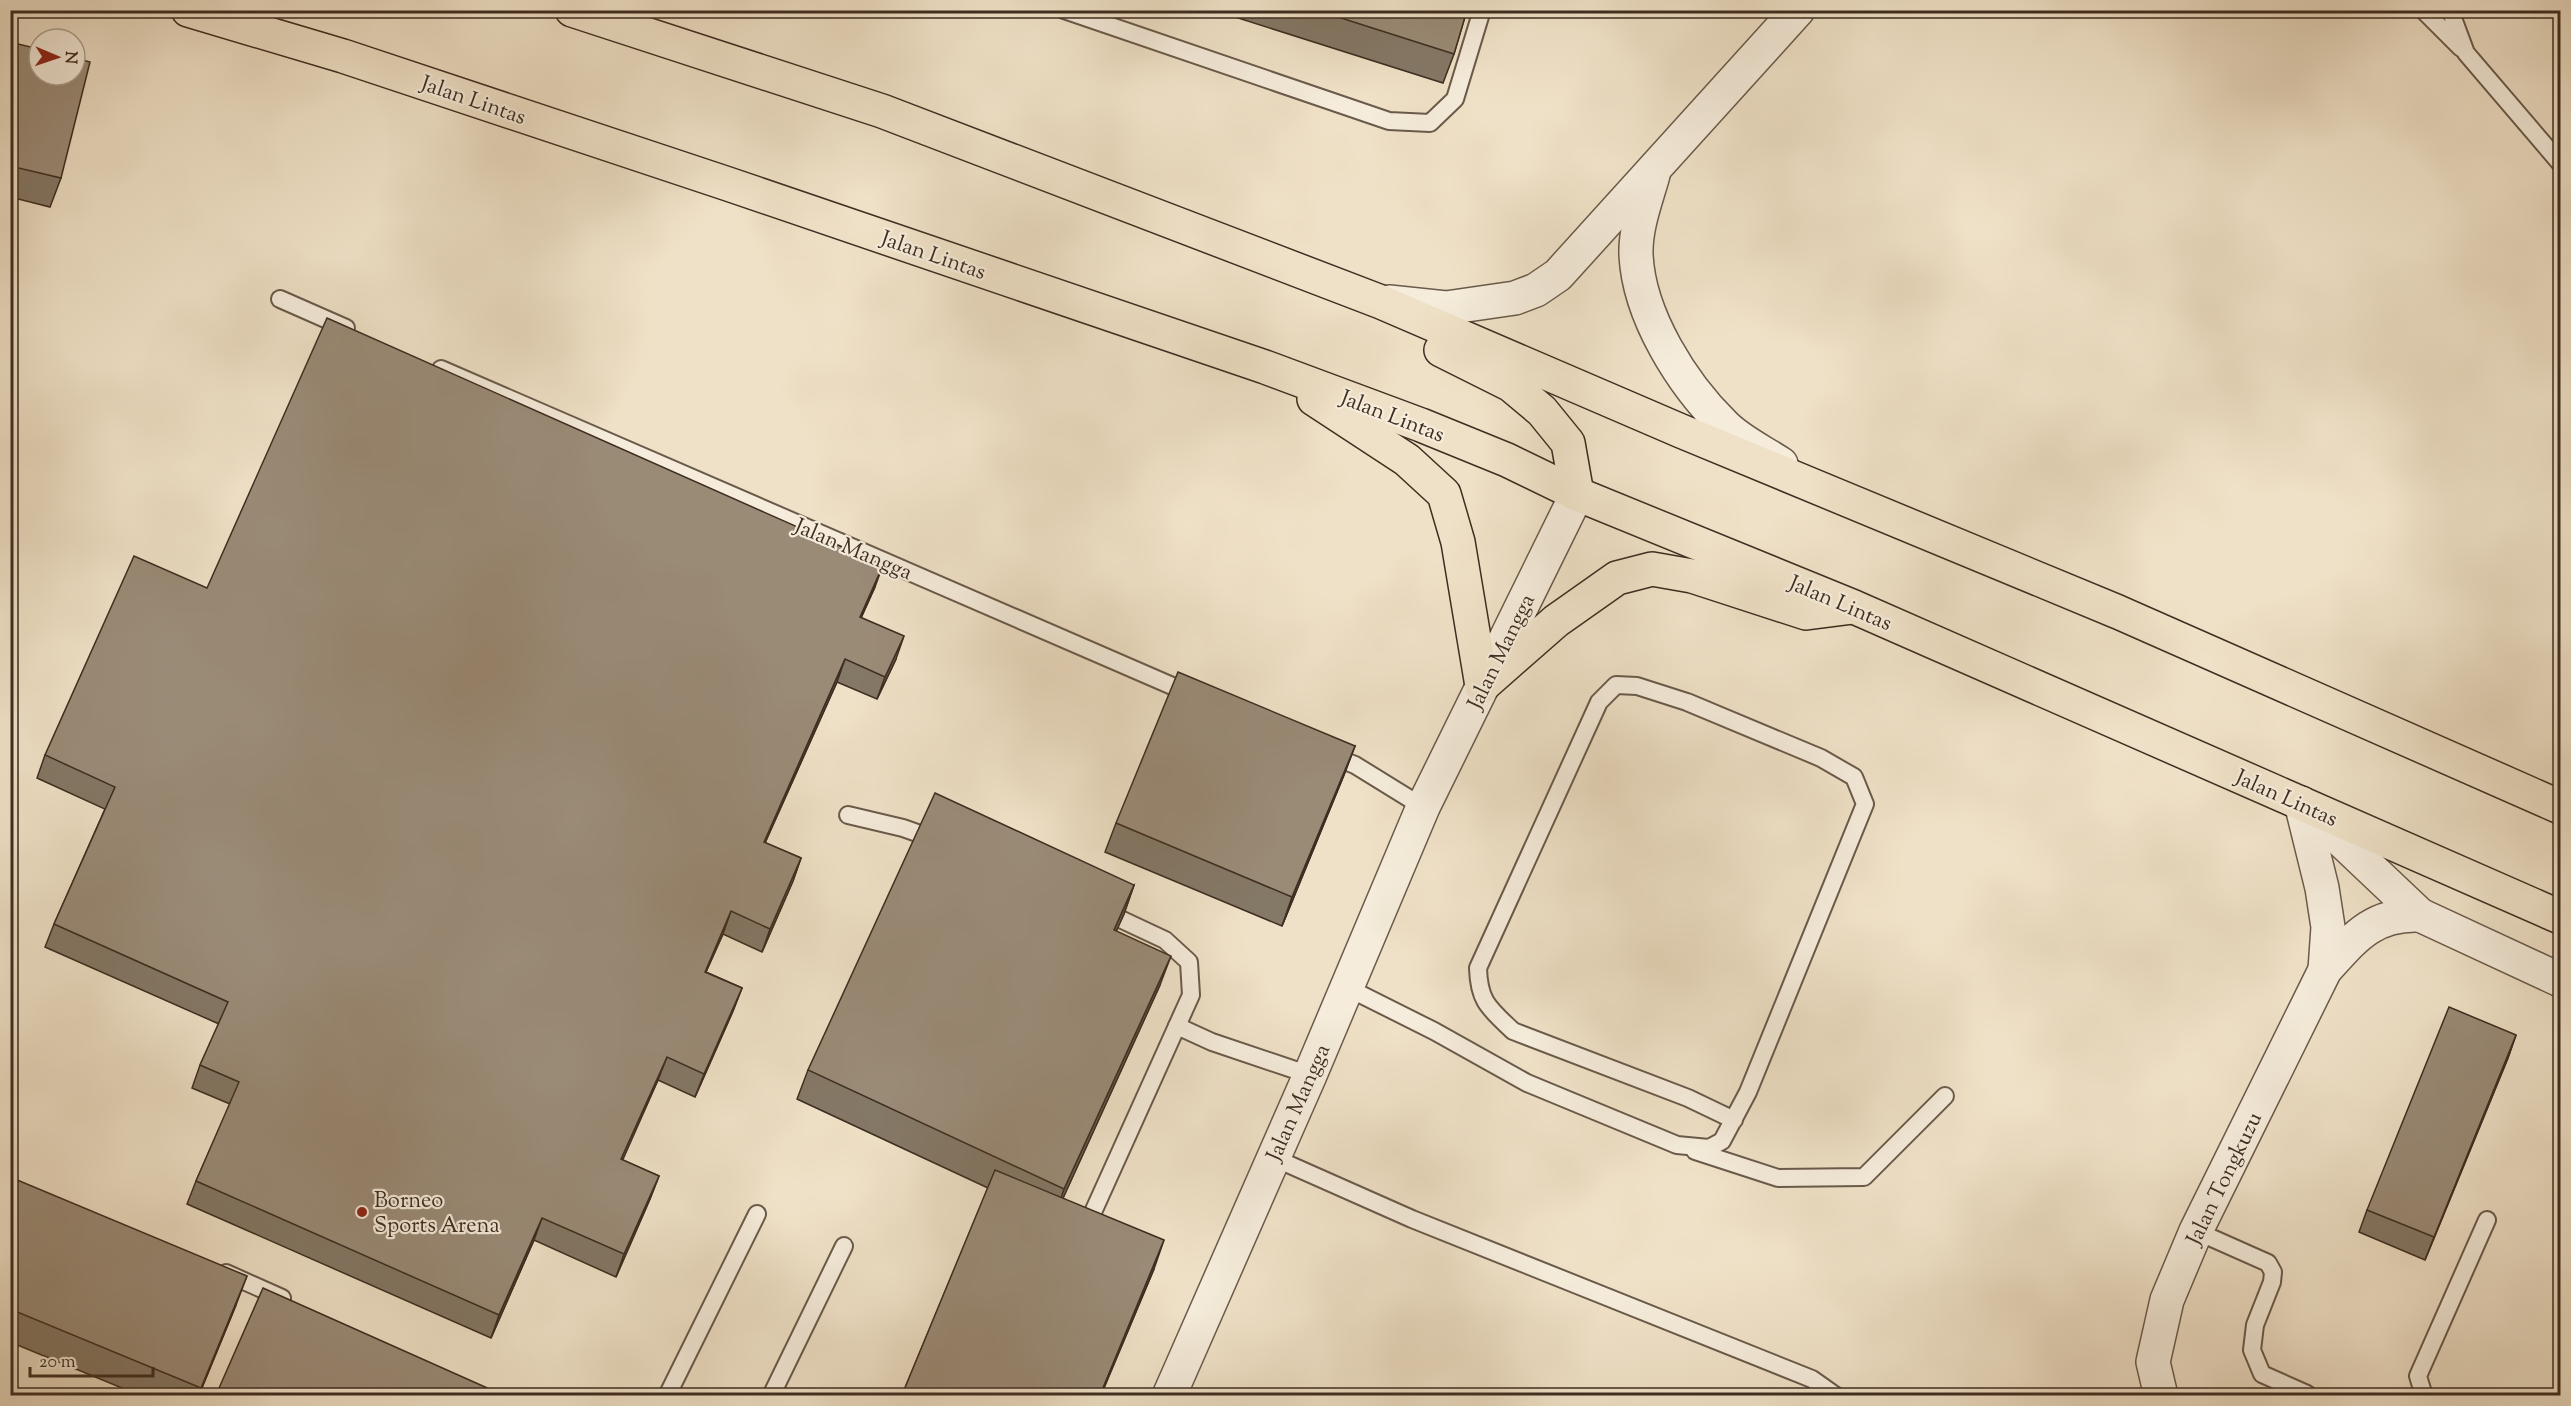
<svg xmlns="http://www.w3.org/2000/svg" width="2571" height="1406" font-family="'Sorts Mill Goudy',serif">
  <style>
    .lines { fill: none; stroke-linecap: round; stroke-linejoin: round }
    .service-casing { stroke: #6a5a4a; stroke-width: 20 }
    .minor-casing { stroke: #6a5a4a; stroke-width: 36 }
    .tertiary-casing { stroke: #6a5a4a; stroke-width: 36 }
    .trunk-casing { stroke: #3e2d21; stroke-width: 36 }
    .service { stroke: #f5ecdb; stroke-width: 16 }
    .minor { stroke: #f5ecdb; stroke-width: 33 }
    .tertiary { stroke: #f5ecdb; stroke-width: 33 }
    .trunk { stroke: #efe1c7; stroke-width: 33 }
    .wall { fill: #847866; stroke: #3e2d21; stroke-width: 1.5 }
    .shaded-wall { fill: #6c6153; stroke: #3e2d21; stroke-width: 1.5 }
    .building { fill: #9a8b77; stroke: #3e2d21; stroke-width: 1.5 }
    .poi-dot { fill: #8f2418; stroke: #f5ecdb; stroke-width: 2 }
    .labels { text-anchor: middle; stroke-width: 4.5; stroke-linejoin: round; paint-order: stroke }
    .street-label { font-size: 22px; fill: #3e2d21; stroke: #f5ecdb }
    .poi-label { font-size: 22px; fill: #3e2d21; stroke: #f5ecdb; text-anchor: start }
  </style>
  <rect width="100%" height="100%" fill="#efe1c7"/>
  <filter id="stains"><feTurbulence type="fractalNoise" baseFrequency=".00333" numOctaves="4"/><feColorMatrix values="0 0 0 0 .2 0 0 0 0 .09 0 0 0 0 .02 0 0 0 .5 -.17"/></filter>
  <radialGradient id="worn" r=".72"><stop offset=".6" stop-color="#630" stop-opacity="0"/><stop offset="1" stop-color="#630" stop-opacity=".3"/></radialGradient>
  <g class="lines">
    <g class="service-casing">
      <g id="service">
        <path d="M1064,10l325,111 41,2 25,-24 27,-89"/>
        <path d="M2423,10l38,38"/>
        <path d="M2450,10l16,43 94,110"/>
        <path d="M280,299l66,29"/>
        <path d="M441,369l752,326"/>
        <path d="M1330,755l25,10 68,42"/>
        <path d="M848,815l55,13 34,12"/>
        <path d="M1101,910l64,30 24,22 2,33 -14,31"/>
        <path d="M1346,987l88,44 93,52 150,62 32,3 13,-7 26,-49 117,-288 -11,-27 -33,-19 -134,-56 -50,-16 -21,-1 -17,17 -121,266c1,34 11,40 35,63l175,67 46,22"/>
        <path d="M1695,1151l83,27 86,-1 81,-81"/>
        <path d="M1272,1157l140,62 400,160 24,17"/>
        <path d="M1089,1221l88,-195 35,16 98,33"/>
        <path d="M2196,1231l72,32 5,9 -1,10 -17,43 -3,25 10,24 45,20"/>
        <path d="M226,1273l56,25"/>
        <path d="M667,1396l90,-182"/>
        <path d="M771,1396l73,-150"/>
        <path d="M2424,1396l-6,-20 69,-156"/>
      </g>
    </g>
    <g class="minor-casing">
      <g id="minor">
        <path d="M1653,175c-7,25 -18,53 -17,80 3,61 46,129 89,171 15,15 38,26 56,38"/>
        <path d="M1389,302l57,6 69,-10 21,-8 22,-15 240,-265"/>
        <path d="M2301,803l21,85 6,39 -3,43"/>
        <path d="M2161,1396l-8,-34 14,-62 29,-69 129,-261c29,-32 48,-57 95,-55"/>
      </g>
    </g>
    <g class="tertiary-casing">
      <g id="tertiary">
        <path d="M2307,808l113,107 140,65"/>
        <path d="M1169,1396l141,-321 113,-268 154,-313"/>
      </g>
    </g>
    <g class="trunk-casing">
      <g id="trunk">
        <path d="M188,10l155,46 385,128 537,183 156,58 86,35 70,34 277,113 706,310"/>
        <path d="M572,10l310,101 499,191 300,129 437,181 442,195"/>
        <path d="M1441,350l70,35 31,26 26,32 9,51"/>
        <path d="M1314,399l93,61 37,34 14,48 24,144"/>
        <path d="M1482,686l74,-65 61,-43 35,-9 40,7 114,37 47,-6"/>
      </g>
    </g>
    <use href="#service" class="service"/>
    <use href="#minor" class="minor"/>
    <use href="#tertiary" class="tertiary"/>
    <use href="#trunk" class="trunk"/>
  </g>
  <g class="wall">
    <path d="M1213,10h254l-13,44 -11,29z"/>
    <path d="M10,42l51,136 -11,29 -40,-10z"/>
    <path d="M875,587l-14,31 35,41 -19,40 -40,-17 -72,161 36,15 -8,23 -31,71 -39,-18 -17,38 36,16 -9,23 -38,86 -37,-17 -36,80 37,16 -9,23 -34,78 -82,-37 -43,98 -304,-134 9,-23 34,-77 -38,-16 8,-23 19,-41 -174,-77 9,-23 51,-115 -68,-31 8,-23 162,-167z"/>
    <path d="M1355,746l-11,29 -62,151 -177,-74 11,-29z"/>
    <path d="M1134,885l-10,29 -8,17 44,54 -97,213 91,71 -53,126h-199l86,-207 -191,-89 11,-29z"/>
    <path d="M2516,1035l-8,23 -83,202 -66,-28 8,-22z"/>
    <path d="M10,1177l226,128 -37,90h-60l-129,-53z"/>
  </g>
  <g class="shaded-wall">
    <path d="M883,565l-8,22 -24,53 9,-23z"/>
    <path d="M904,636l-8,23 -19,40 8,-22z"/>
    <path d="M845,659l-8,23 -82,183 9,-23z"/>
    <path d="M1355,746l-11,29 -62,151 10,-29z"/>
    <path d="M801,858l-8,23 -31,71 8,-23z"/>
    <path d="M1134,885l-10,29 -20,45 10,-29z"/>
    <path d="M731,911l-8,23 -27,60 9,-22z"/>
    <path d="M1171,956l-11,29 -106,233 10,-29z"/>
    <path d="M742,988l-9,23 -38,86 9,-23z"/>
    <path d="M2516,1035l-8,23 -83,202 9,-23z"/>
    <path d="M667,1057l-9,23 -45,102 8,-23z"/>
    <path d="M659,1176l-9,23 -34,78 8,-23z"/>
    <path d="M542,1218l-8,22 -43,98 8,-23z"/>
    <path d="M1164,1240l-10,29 -53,126h-1z"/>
    <path d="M247,1276l-11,29 -37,90h-1z"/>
  </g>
  <g class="building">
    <path d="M1316,10h151l-13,44z"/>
    <path d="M10,42l29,7v26h36v-17l15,4 -29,116 -51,-12z"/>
    <path d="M327,318l556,247 -23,52 44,19 -19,41 -40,-18 -81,183 37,16 -31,71 -39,-18 -26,61 37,16 -38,86 -37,-17 -46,102 38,17 -35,78 -82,-36 -43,97 -303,-134 43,-99 -39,-17 28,-63 -174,-78 61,-137 -70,-32 89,-199 73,32z"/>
    <path d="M1178,672l177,74 -63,151 -176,-74z"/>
    <path d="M935,793l199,92 -20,45 57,26 -107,233 -256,-119z"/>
    <path d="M2449,1007l67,28 -82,202 -67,-27z"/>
    <path d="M995,1170l169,70 -64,155h-198z"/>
    <path d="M10,1177l237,99 -46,112 -191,-79z"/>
    <path d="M263,1288l240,107h-287z"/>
  </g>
  <circle class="poi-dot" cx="362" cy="1212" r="6"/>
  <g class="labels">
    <g class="street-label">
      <text transform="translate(474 99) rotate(19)" y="8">Jalan Lintas</text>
      <text transform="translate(934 254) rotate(19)" y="8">Jalan Lintas</text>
      <text transform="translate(1393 415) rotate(21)" y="8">Jalan Lintas</text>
      <text transform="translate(854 548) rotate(23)" y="8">Jalan Mangga</text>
      <text transform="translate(1841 602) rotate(23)" y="8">Jalan Lintas</text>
      <text transform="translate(1500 651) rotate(-64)" y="8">Jalan Mangga</text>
      <text transform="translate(2287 797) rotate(24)" y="8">Jalan Lintas</text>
      <text transform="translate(1297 1102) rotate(-66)" y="8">Jalan Mangga</text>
      <text transform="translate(2223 1178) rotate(-64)" y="8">Jalan Tongkuzu</text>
    </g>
    <g class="poi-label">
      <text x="374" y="1207">Borneo<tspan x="374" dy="25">Sports Arena</tspan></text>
    </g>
  </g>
  <rect width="2571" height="1406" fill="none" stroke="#efe1c7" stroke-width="36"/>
  <rect x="12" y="12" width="2547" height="1382" fill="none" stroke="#3e2d21" stroke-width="3"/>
  <rect x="18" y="18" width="2535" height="1370" fill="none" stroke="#3e2d21" stroke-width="1.5"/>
  <g transform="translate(57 57) rotate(92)"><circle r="28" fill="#f5ecdb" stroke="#aca091" stroke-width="1.5"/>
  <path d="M0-4.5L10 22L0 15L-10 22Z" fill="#8f2418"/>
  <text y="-9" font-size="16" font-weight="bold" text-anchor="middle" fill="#3e2d21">N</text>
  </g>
  <path d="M30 1367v9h123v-9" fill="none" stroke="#3e2d21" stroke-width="3"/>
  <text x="39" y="1367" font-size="18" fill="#3e2d21" stroke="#f5ecdb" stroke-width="4.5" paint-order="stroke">20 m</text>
  <rect width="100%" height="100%" filter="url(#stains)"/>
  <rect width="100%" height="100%" fill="url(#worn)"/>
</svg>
